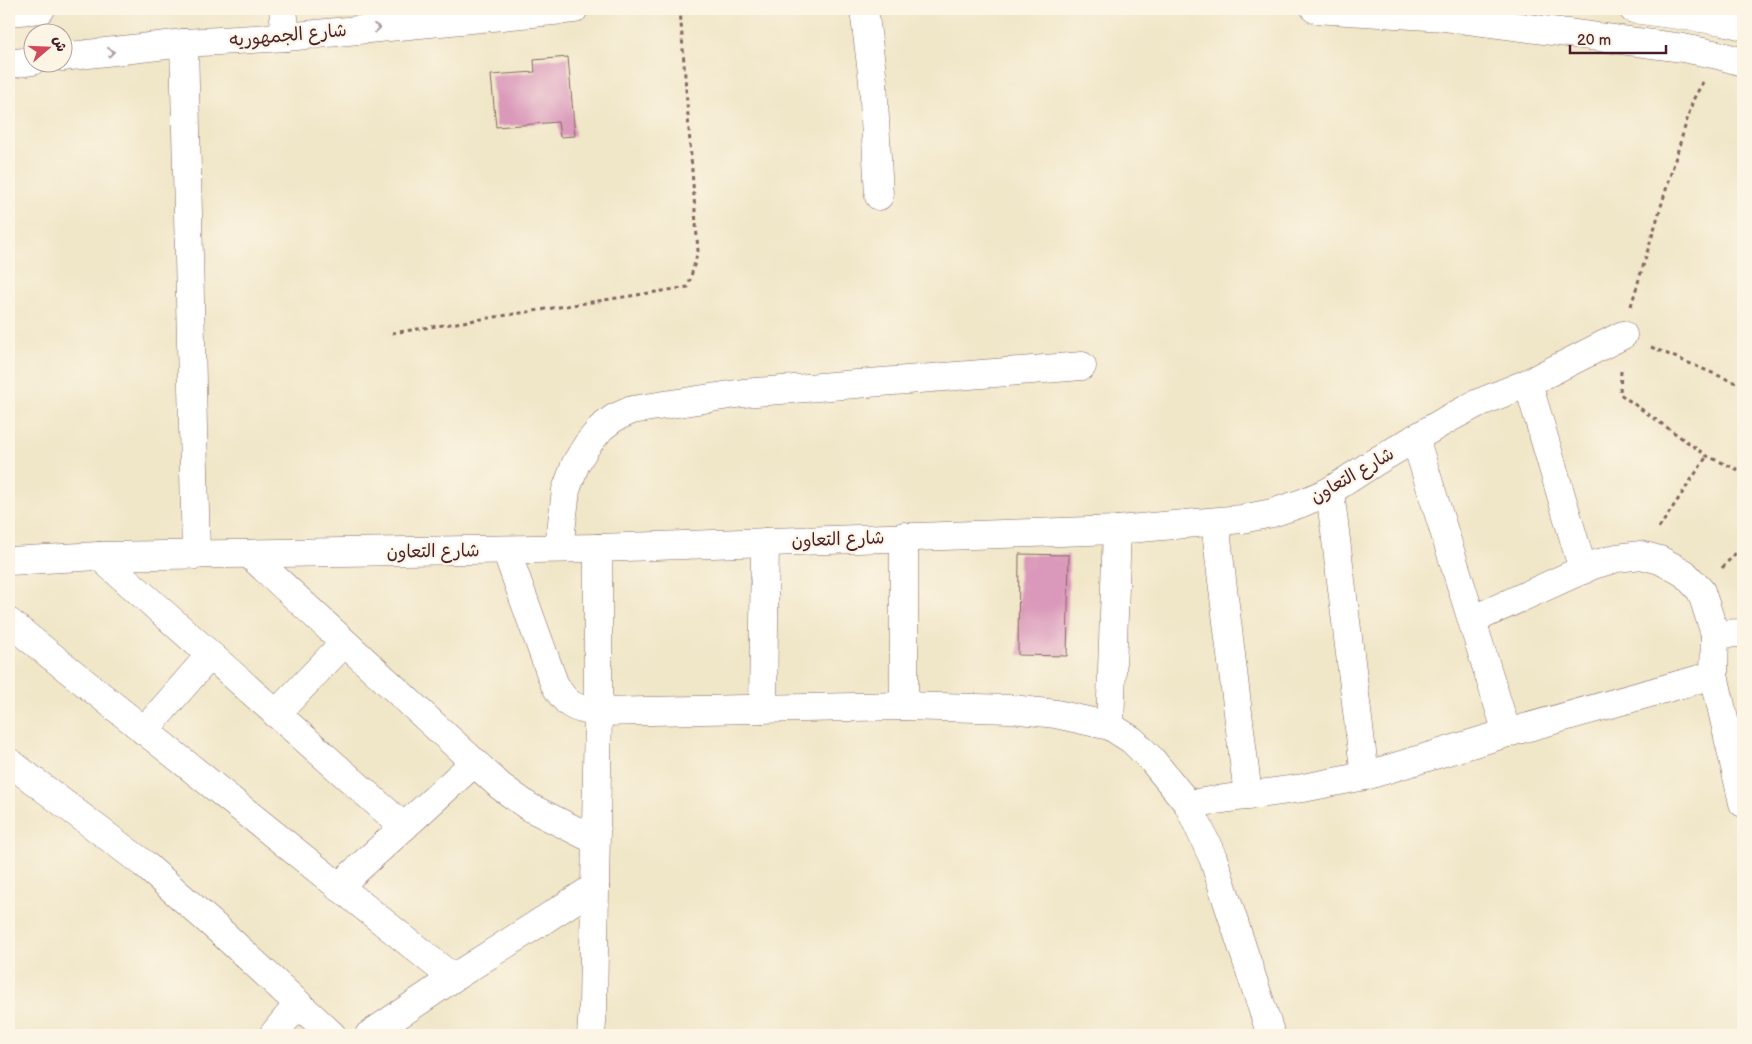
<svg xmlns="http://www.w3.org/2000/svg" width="1752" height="1044" font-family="'Balsamiq Sans','Playpen Sans Arabic',sans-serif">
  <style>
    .building { fill: #da98ba }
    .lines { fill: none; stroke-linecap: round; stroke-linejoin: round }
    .minor-casing { stroke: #846562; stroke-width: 29 }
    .path { stroke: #846562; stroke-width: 3; stroke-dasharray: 4 4; stroke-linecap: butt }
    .minor { stroke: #fff; stroke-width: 28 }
    .oneway { stroke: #ae9aa0 }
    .labels { text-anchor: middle; stroke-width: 4.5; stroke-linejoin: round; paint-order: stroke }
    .street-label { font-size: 18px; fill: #4a1f2b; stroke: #fcf5e5 }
  </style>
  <rect width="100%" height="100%" fill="#fcf5e5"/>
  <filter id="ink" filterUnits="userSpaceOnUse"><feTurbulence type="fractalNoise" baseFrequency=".02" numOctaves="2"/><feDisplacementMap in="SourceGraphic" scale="10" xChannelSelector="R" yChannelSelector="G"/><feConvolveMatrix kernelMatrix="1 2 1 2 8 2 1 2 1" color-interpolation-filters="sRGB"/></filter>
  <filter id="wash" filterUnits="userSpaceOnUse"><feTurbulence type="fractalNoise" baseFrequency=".0096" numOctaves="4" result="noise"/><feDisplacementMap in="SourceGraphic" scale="20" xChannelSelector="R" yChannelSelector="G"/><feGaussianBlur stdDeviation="1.12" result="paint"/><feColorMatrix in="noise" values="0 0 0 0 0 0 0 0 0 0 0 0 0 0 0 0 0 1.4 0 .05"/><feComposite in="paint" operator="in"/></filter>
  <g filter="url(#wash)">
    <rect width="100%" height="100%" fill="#f0e6c8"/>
    <g id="blocks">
      <g class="building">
        <path d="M568,57l7,79 -15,1 -2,-15 -62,5 -5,-52 44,-3 -1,-12z"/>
        <path d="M1019,554l50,1 -2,101 -49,-1z"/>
      </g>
    </g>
  </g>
  <g filter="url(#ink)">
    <use href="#blocks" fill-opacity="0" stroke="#846562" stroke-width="1"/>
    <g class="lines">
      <g class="minor-casing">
        <g id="minor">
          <path d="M283,9l3,28"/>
          <path d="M864,9l9,72 6,115"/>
          <path d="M1315,9l130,8 238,31 35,7 25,7"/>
          <path d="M1633,9l90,12 20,5"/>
          <path d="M9,12l32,-3"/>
          <path d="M184,43l12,512"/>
          <path d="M62,57l122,-14 102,-6 288,-28"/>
          <path d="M9,64l23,-3"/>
          <path d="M1528,383l55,187"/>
          <path d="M1415,438l92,295"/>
          <path d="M1330,491l35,285"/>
          <path d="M1215,522l33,274"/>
          <path d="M904,536v170"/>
          <path d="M559,548l7,-58 10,-27 11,-18 14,-17 13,-10 18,-8 111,-17 339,-27"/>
          <path d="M506,550l48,133c12,22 19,26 44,29l306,-6 108,3 44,5 54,12 22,14 20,20 36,44 25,54 58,177"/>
          <path d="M249,554l251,232 29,21 66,33"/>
          <path d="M99,556l305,271"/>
          <path d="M9,561l90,-5 499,-8 519,-18 125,-11 30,-6 30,-10 28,-12 45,-29 73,-43 28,-15 52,-21 95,-48"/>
          <path d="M1472,620l121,-55 24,-7 24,-3 19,5 24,13 17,18 14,43 -1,41 29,128"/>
          <path d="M9,622l444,356"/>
          <path d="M1715,634l28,-1"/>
          <path d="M763,709l2,-167"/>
          <path d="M276,714l68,-71"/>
          <path d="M1110,726l7,-196"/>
          <path d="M144,731l66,-76"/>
          <path d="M9,762l135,102 76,67 112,104"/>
          <path d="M1188,804l115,-16 62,-12 142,-43 207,-58"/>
          <path d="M338,887l137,-125"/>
          <path d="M273,1035l25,-31"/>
          <path d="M369,1035l84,-57 142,-91"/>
          <path d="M591,1035l2,-26 5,-297v-164"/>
        </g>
      </g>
      <g class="path">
        <path d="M1631,306l62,-206 10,-18"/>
        <path d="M392,333l296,-46 10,-36 -18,-242"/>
        <path d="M1651,347l92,39"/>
        <path d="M1621,371l-1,23 87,62 36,16"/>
        <path d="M1659,528l48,-72"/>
        <path d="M1722,568l21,-23"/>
      </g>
      <use href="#minor" class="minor"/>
    </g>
    <defs><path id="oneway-chevron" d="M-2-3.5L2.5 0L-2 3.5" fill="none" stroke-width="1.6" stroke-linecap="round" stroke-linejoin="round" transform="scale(1.25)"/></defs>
    <g class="oneway">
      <use href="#oneway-chevron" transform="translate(377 28) rotate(-6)"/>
      <use href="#oneway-chevron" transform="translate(111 52) rotate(-7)"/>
    </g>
  </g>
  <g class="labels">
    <g class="street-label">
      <text transform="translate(288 35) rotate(-5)" y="6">شارع الجمهوريه</text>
      <text transform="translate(1352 475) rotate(-30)" y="6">شارع التعاون</text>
      <text transform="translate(838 539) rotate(-2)" y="6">شارع التعاون</text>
      <text transform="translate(433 551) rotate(-1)" y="6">شارع التعاون</text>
    </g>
  </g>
  <rect width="1752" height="1044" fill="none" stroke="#fcf5e5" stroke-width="30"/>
  <g transform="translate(48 48) rotate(71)"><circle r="24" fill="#fcf5e5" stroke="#b59f9b"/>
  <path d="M0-4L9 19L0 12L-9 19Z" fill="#d1495b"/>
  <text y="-8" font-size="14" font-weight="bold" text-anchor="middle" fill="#4a1f2b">ش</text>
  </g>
  <path d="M1570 45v8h96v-8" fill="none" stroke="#4a1f2b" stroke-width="2.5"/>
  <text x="1577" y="45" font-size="15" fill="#4a1f2b" stroke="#fcf5e5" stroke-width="4" paint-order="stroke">20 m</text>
</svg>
